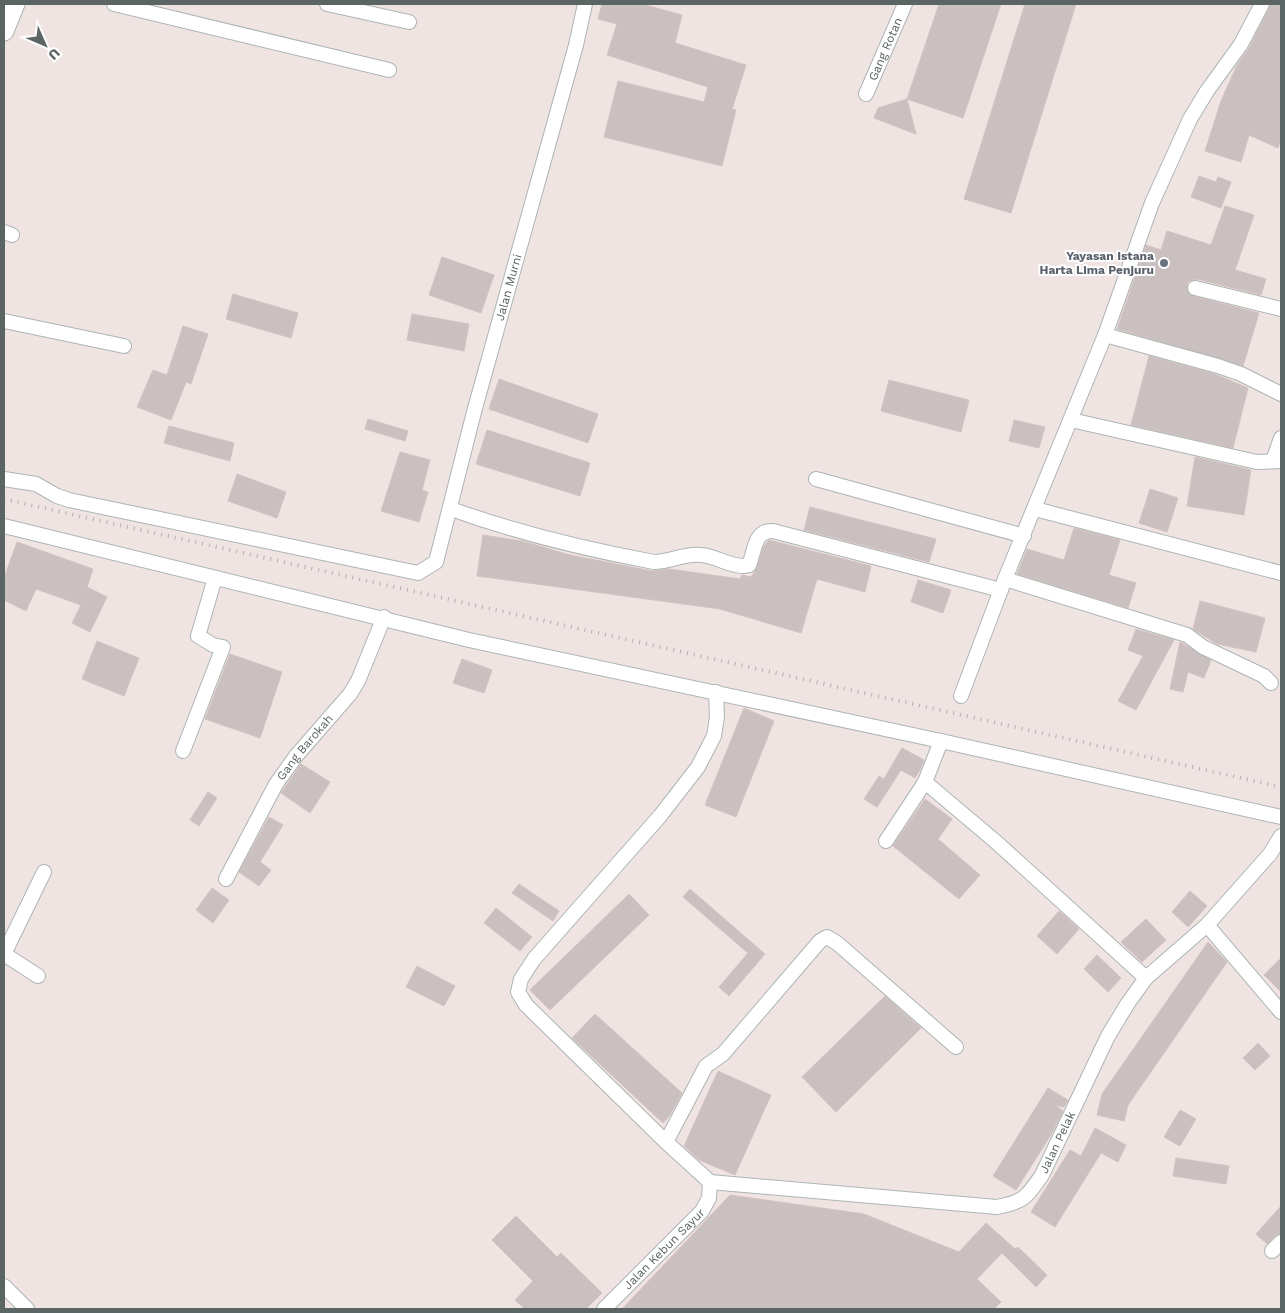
<svg xmlns="http://www.w3.org/2000/svg" width="1285" height="1313" font-family="'Work Sans',sans-serif">
  <style>
    .building { fill: #cbc0c0; stroke: #d5c1c1 }
    .lines { fill: none; stroke-linecap: round; stroke-linejoin: round }
    .street-casing { stroke: #acb5b4; stroke-width: 16 }
    .secondary-casing { stroke: #acb6b4; stroke-width: 21 }
    .street { stroke: #fff; stroke-width: 14 }
    .secondary { stroke: #fff; stroke-width: 19 }
    .rail { stroke: #aeb1b0; stroke-width: 4; stroke-dasharray: 1 6; stroke-linecap: butt }
    .worship-dot { fill: #6b7280; stroke: #fff; stroke-width: 2 }
    .labels { text-anchor: middle; stroke-width: 4; stroke-linejoin: round; paint-order: stroke }
    .street-label { font-size: 12px; fill: #5b6564; stroke: #fff }
    .worship-label { font-size: 12px; font-weight: bold; fill: #5b616d; stroke: #fff; text-anchor: end }
  </style>
  <rect width="100%" height="100%" fill="#f0e4e3"/>
  <g class="building">
    <path d="M602,4h40l40,11 -7,28 71,22 -14,44 4,1 -14,56 -118,-29 14,-56 86,21 4,-15 -101,-32 10,-31 -19,-5z"/>
    <path d="M939,4h62l-38,114 -56,-19z"/>
    <path d="M1025,4h51l-65,209 -47,-14z"/>
    <path d="M1271,4h10v135l-3,9 -29,-13 -8,27 -36,-11 16,-50 16,-36 12,-17z"/>
    <path d="M907,99l9,35 -42,-16 4,-10z"/>
    <path d="M1199,176l17,6 2,-5 13,5 -10,26 -30,-11z"/>
    <path d="M1225,206l29,9 -19,55 31,9 -5,16 -64,-16 -9,3 -1,8 6,6 66,17 -16,53 -126,-37 29,-84 15,5 6,-19 44,14z"/>
    <path d="M442,257l52,18 -13,38 -52,-18z"/>
    <path d="M233,294l65,19 -7,25 -65,-19z"/>
    <path d="M412,314l57,10 -5,27 -57,-11z"/>
    <path d="M183,326l25,8 -17,50 -5,-2 -15,38 -34,-13 16,-37 14,5z"/>
    <path d="M1149,356l66,18 33,14 -15,60 -102,-23z"/>
    <path d="M499,379l99,35 -10,29 -99,-34z"/>
    <path d="M889,380l80,20 -8,32 -80,-21z"/>
    <path d="M368,419l40,12 -3,10 -40,-12z"/>
    <path d="M1014,420l31,7 -6,21 -30,-7z"/>
    <path d="M169,426l65,17 -4,18 -66,-18z"/>
    <path d="M487,430l103,33 -10,33 -104,-32z"/>
    <path d="M400,452l30,8 -8,30 6,2 -9,30 -38,-11z"/>
    <path d="M1195,457l56,13 -7,45 -57,-9z"/>
    <path d="M237,474l49,18 -9,26 -49,-17z"/>
    <path d="M1150,489l28,9 -11,34 -28,-9z"/>
    <path d="M810,507l126,32 -7,23 -125,-32z"/>
    <path d="M1074,528l46,12 -11,35 27,8 -8,25 -111,-34 10,-25 37,11z"/>
    <path d="M483,535l39,6 48,14 82,16 17,-2 71,10 2,-4 9,2 4,-6 9,-25 5,-6 102,26 -6,26 -48,-13 -16,54 -81,-24 -243,-33z"/>
    <path d="M17,542l76,27 -6,18 20,10 -17,35 -18,-9 9,-18 -45,-16 -10,22 -22,-11v-22z"/>
    <path d="M918,580l33,10 -8,23 -32,-11z"/>
    <path d="M1200,601l65,17 -9,34 -39,-8 -24,-15z"/>
    <path d="M1136,629l38,11 -38,70 -18,-9 25,-45 -15,-6z"/>
    <path d="M97,641l42,17 -15,38 -42,-17z"/>
    <path d="M1180,642l31,18 -7,18 -16,-6 -5,20 -13,-3z"/>
    <path d="M230,654l52,18 -22,66 -55,-19z"/>
    <path d="M462,659l30,11 -8,23 -31,-10z"/>
    <path d="M744,708l30,13 -38,96 -31,-12z"/>
    <path d="M902,748l22,12 -3,8 -6,10 -14,-8 -24,37 -13,-8 15,-23 5,3z"/>
    <path d="M301,764l29,18 -20,31 -29,-20z"/>
    <path d="M208,792l9,6 -18,28 -9,-6z"/>
    <path d="M925,799l27,20 -14,20 42,36 -21,24 -66,-53z"/>
    <path d="M269,817l14,8 -23,37 11,8 -12,16 -20,-14z"/>
    <path d="M519,884l40,27 -6,10 -41,-28z"/>
    <path d="M212,888l17,12 -16,23 -17,-13z"/>
    <path d="M690,889l75,65 -36,42 -10,-9 29,-34 -65,-56z"/>
    <path d="M1190,891l17,15 -19,21 -16,-15z"/>
    <path d="M629,894l20,21 -99,95 -20,-20z"/>
    <path d="M496,908l36,29 -12,14 -36,-28z"/>
    <path d="M1059,911l20,18 -22,25 -20,-18z"/>
    <path d="M1146,919l20,21 -24,22 -21,-20z"/>
    <path d="M1208,942l19,20 -99,143 -4,16 -27,-6 5,-21z"/>
    <path d="M1097,955l24,23 -13,14 -24,-23z"/>
    <path d="M1281,958v34l-17,-17z"/>
    <path d="M417,966l38,20 -11,20 -38,-19z"/>
    <path d="M885,996l36,32 -85,84 -34,-35z"/>
    <path d="M595,1014l87,79 -12,22 -7,8 -91,-85z"/>
    <path d="M1258,1043l12,13 -15,14 -12,-12z"/>
    <path d="M718,1071l53,24 -36,80 -36,-15 -15,-14z"/>
    <path d="M1048,1088l20,12 -4,7 -9,-2 8,6 -11,22 -36,57 -23,-14z"/>
    <path d="M1180,1110l16,9 -16,27 -16,-9z"/>
    <path d="M1095,1128l31,17 -8,17 -17,-9 -46,74 -24,-15 39,-62 11,6z"/>
    <path d="M1176,1158l53,8 -3,18 -53,-8z"/>
    <path d="M730,1195l134,19 95,38 27,-29 29,26 3,-2 29,28 -11,12 -34,-34 -25,26 24,23 -7,7h-372z"/>
    <path d="M1281,1206v27l-6,3 -8,8 -11,-10z"/>
    <path d="M516,1216l41,41 4,-4 41,40 -16,16h-61l-10,-9 18,-19 -41,-41z"/>
  </g>
  <g class="lines">
    <g class="street-casing">
      <g id="street">
        <path d="M114,4l275,66"/>
        <path d="M327,4l82,18"/>
        <path id="s1" d="M866,94l39,-90"/>
        <path d="M4,232l8,3"/>
        <path d="M1195,288l86,21"/>
        <path d="M4,321l120,25"/>
        <path d="M1105,335l113,31 23,8 40,20"/>
        <path d="M1071,420l186,42 24,-1"/>
        <path d="M1273,461l8,-23"/>
        <path id="s2" d="M4,479l32,5 21,12 12,4 349,73 18,-11 38,-150 102,-367 9,-41"/>
        <path d="M816,479l208,57"/>
        <path d="M451,509c67,24 133,40 203,53 17,0 30,-9 47,-7 15,1 28,11 42,11l6,-1c6,-14 5,-35 24,-34l228,59"/>
        <path d="M1035,509l246,64"/>
        <path d="M4,526l465,114 472,101 340,76"/>
        <path d="M1005,579l182,56 16,12 61,29 7,7"/>
        <path d="M961,696l44,-117 100,-244 47,-132 38,-84 17,-28 34,-47 21,-40"/>
        <path d="M183,751l40,-104 -10,-2 -15,-9 17,-58"/>
        <path d="M925,782l70,59 151,137"/>
        <path d="M886,841l39,-59 16,-41"/>
        <path id="s3" d="M226,879l50,-95 20,-28 54,-62 8,-13 26,-64"/>
        <path d="M1207,925l74,87"/>
        <path d="M4,954l40,-82"/>
        <path d="M4,954l34,22"/>
        <path d="M666,1142l40,-76 17,-12 97,-113 7,-4 10,6 119,104"/>
        <path id="s4" d="M710,1182l287,25c27,-5 30,-10 45,-32l66,-139 20,-33 18,-25 61,-53 63,-71 11,-18"/>
        <path d="M710,1182l-44,-40 -140,-137 -8,-13 3,-13 13,-20 126,-143 38,-49 16,-31 3,-19 -1,-25"/>
        <path d="M1272,1251l9,-9"/>
        <path d="M4,1286l23,23"/>
        <path id="s5" d="M604,1309l98,-98 7,-13 1,-16"/>
      </g>
    </g>
    <g class="secondary-casing">
      <path id="secondary" d="M4,31l11,-27"/>
    </g>
    <use href="#street" class="street"/>
    <use href="#secondary" class="secondary"/>
    <path class="rail" d="M4,499l1277,288"/>
  </g>
  <circle class="worship-dot" cx="1164" cy="263" r="5"/>
  <g class="labels">
    <g class="street-label">
      <text dy="4" stroke="none"><textPath href="#s1" startOffset="49">Gang Rotan</textPath></text>
      <text dy="4" stroke="none"><textPath href="#s2" startOffset="731">Jalan Murni</textPath></text>
      <text dy="4" stroke="none"><textPath href="#s3" startOffset="154">Gang Barokah</textPath></text>
      <text dy="4" stroke="none"><textPath href="#s4" startOffset="382">Jalan Pelak</textPath></text>
      <text dy="4" stroke="none"><textPath href="#s5" startOffset="85">Jalan Kebun Sayur</textPath></text>
    </g>
    <g class="worship-label">
      <text x="1154" y="260">Yayasan Istana<tspan x="1154" dy="14">Harta Lima Penjuru</tspan></text>
    </g>
  </g>
  <rect width="1285" height="1313" fill="none" stroke="#5b6564" stroke-width="10"/>
  <g transform="translate(45 45) rotate(135)" stroke="#ffffff" stroke-width="4" paint-order="stroke">
  <path d="M0-4L9 19L0 12L-9 19Z" fill="#5b6564"/>
  <text y="-8" font-size="14" font-weight="bold" text-anchor="middle" fill="#5b6564">U</text>
  </g>
</svg>
